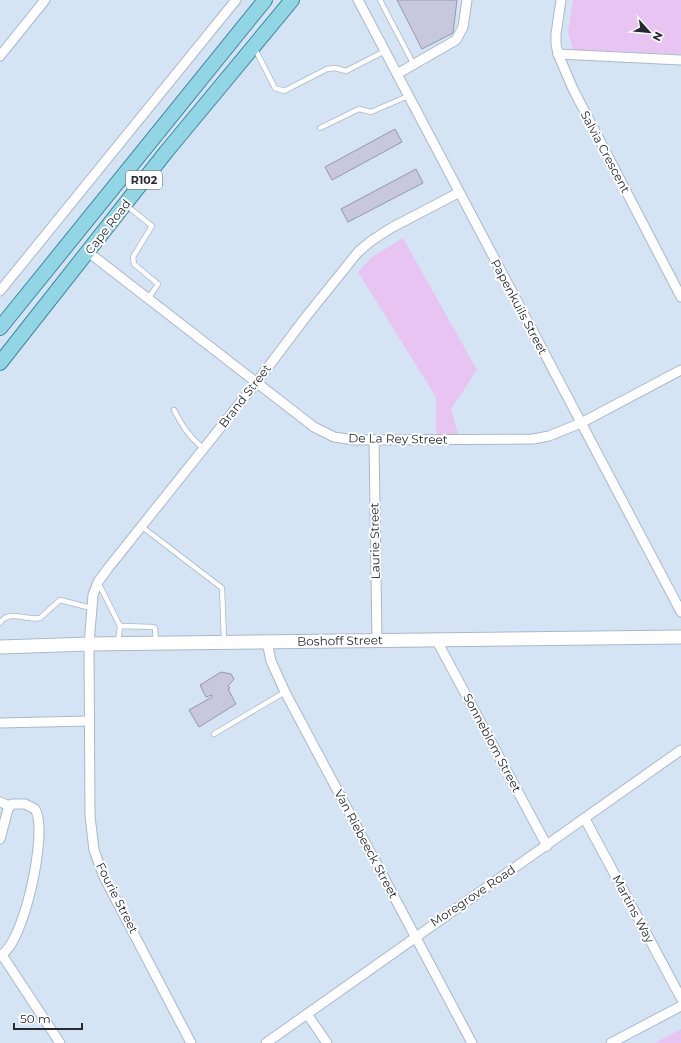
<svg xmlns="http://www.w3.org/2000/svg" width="681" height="1043" font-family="Montserrat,sans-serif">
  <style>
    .green { fill: #e8c4f3 }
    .building { fill: #c7c8dd; stroke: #9697ab }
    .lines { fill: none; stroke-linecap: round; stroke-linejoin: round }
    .lane-casing { stroke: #a9b9ca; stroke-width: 6 }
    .street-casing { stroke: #a9b9ca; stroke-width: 11 }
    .secondary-casing { stroke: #a9b9ca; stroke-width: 15 }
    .primary-casing { stroke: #3d889a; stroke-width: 16 }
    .lane { stroke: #fff; stroke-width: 4.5 }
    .street { stroke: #fff; stroke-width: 9 }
    .secondary { stroke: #fff; stroke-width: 13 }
    .primary { stroke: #92d6e5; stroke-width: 14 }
    .labels { text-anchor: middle; stroke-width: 4; stroke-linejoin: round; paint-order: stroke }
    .shield { fill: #fff; stroke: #666a6e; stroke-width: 1 }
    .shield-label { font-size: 11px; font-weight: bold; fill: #242a30 }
    .street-label { font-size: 12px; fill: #242a30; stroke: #fff }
  </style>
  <rect width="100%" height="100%" fill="#d4e4f5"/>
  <g class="green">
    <path d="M573,0h108v54l-108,-4 -5,-18z"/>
    <path d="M403,238l74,132 -26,39 7,25 -22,1v-38l-78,-125 13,-14z"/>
    <path d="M681,1029v14h-26z"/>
  </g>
  <g class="building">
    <path d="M397,0h60l-4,33 -31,16z"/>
    <path d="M395,129l7,13 -70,38 -7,-13z"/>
    <path d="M416,169l7,14 -75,39 -7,-13z"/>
    <path d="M221,672l10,2 3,5 -6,7 2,2 -2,1 8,15 -37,23 -10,-17 23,-13v-2l-6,2 -6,-12z"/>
  </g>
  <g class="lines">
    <g class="lane-casing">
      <g id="lane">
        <path d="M380,0l34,65"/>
        <path d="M254,47l21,41 9,3 43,-22 8,-1 11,3 39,-20"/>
        <path d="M320,128l39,-19 12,3 37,-16"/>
        <path d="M127,206l25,20 -19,31 1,7 24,20 -10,15"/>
        <path d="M174,410c8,15 15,27 29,38"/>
        <path d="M141,526l81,62 2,52"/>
        <path d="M98,582l22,44"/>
        <path d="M0,623c8,-14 27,-2 40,-5l20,-18 31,8"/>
        <path d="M118,643l2,-17h2l31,1 2,1 1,14"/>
        <path d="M214,734l71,-42"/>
      </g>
    </g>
    <g class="street-casing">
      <g id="street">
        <path d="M358,0l323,612"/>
        <path d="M561,0l-5,34v10l2,10 15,35 108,208"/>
        <path d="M558,54l123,6"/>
        <path d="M0,56l45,-56"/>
        <path d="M397,74l59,-34 7,-13 4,-27"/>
        <path d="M88,252l226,175 20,10 21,3 178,-1 16,-3 32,-13 100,-53"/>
        <path d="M0,291l236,-291"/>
        <path d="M374,441l3,199"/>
        <path d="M437,641l110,205"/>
        <path d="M267,642l4,19 14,31 187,351"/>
        <path d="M0,723l89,-2"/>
        <path d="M0,802l10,4"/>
        <path d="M585,819l96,179"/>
        <path d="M0,839l8,-30 4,-5h13l10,5c14,21 -12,139 -35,146"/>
        <path d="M2,955l58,88"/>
        <path d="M307,1014l20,29"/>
        <path d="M191,1043l-87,-166 -10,-27 -4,-34 -1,-172 4,-49 5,-13 11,-15 147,-184 49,-65 53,-66 13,-11 20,-13 67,-35"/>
        <path d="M266,1043l415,-293"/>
        <path d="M611,1043l70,-37"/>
      </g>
    </g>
    <g class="secondary-casing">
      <path id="secondary" d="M0,647l89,-3 592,-7"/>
    </g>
    <g class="primary-casing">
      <g id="primary">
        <path d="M0,328l265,-328"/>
        <path d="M0,363l166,-211 126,-152"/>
      </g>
    </g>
    <use href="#lane" class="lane"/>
    <use href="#street" class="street"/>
    <use href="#secondary" class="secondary"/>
    <use href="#primary" class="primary"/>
  </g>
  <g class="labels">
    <rect class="shield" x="126" y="171" width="36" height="18" rx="3"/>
    <g class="shield-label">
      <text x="144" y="184">R102</text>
    </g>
    <g class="street-label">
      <text transform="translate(605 152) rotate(62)" y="4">Salvia Crescent</text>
      <text transform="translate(108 227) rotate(-52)" y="4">Cape Road</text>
      <text transform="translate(519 307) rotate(62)" y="4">Papenkuils Street</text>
      <text transform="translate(245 396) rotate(-52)" y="4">Brand Street</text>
      <text transform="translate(398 439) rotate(1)" y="4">De La Rey Street</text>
      <text transform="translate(375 541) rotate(-91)" y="4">Laurie Street</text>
      <text transform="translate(340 641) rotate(-1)" y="4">Boshoff Street</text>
      <text transform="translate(492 743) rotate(62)" y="4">Sonneblom Street</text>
      <text transform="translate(366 844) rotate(62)" y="4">Van Riebeeck Street</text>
      <text transform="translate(473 896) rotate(-34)" y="4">Moregrove Road</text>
      <text transform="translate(117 898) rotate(63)" y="4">Fourie Street</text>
      <text transform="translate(633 909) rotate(62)" y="4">Martins Way</text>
    </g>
  </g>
  <g transform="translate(649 32) rotate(117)" stroke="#ffffff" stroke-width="3" paint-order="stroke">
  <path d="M0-3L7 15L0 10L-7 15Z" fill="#242a30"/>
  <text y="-6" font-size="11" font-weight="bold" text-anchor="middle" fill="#242a30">N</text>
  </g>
  <path d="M14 1023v6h68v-6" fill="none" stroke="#242a30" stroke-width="2"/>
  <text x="20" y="1023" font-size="12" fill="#242a30" stroke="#ffffff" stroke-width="3" paint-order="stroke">50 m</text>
</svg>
